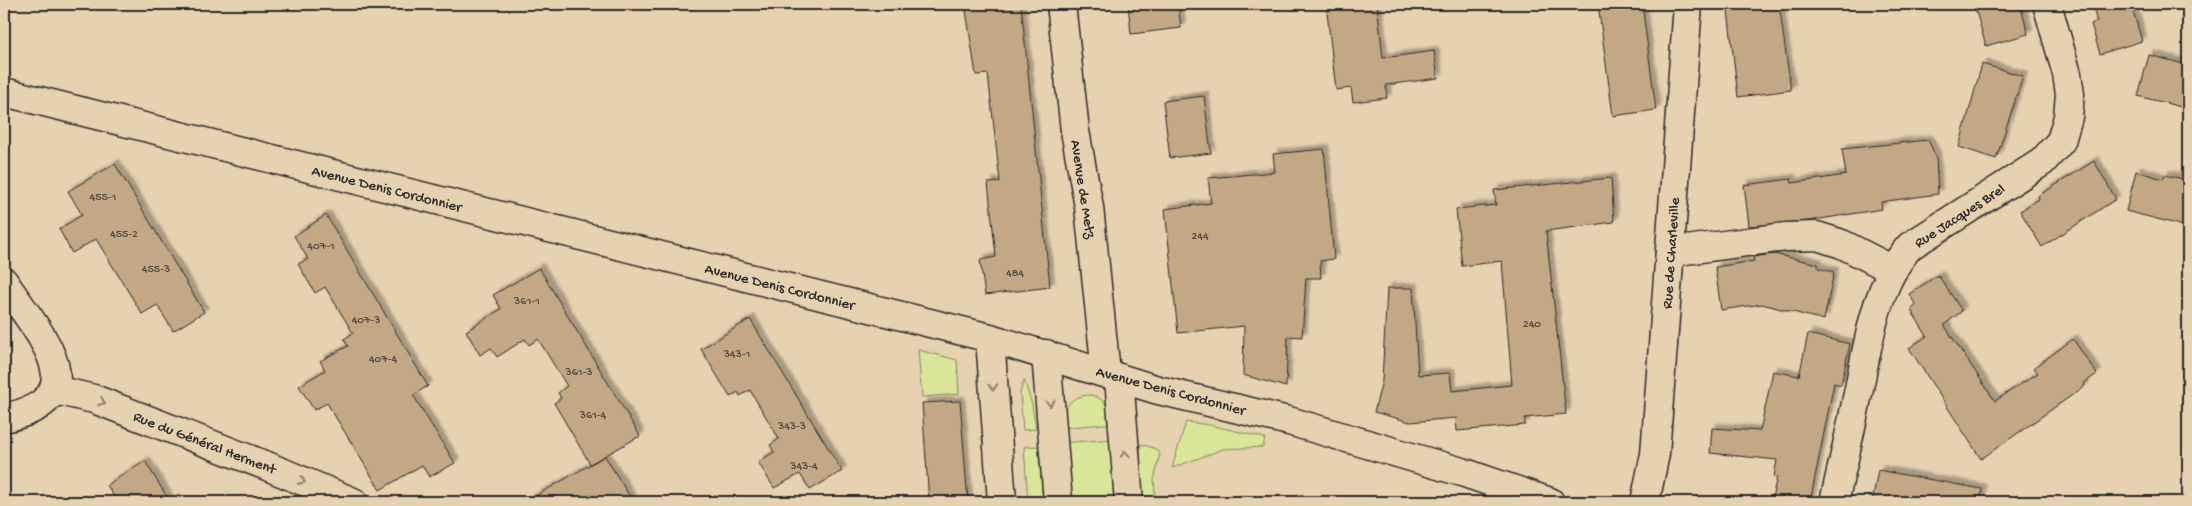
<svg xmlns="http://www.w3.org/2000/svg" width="2192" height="506" font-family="'Gochi Hand',sans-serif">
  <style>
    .green { fill: #d9e699; stroke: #828862 }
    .building { fill: #c2a885; stroke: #2b2b2b; filter: url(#shadow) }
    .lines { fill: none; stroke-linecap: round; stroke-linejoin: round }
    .street-casing { stroke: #2b2b2b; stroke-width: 31 }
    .street { stroke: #e6d1b0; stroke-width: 28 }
    .oneway { stroke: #887e6e }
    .labels { text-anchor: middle; stroke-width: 4.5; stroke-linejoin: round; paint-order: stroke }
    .number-label { font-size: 12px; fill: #514a42 }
    .street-label { font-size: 15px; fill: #2b2b2b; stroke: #e6d1b0 }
  </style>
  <defs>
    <filter id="shadow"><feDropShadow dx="4.5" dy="-4.5" stdDeviation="1" flood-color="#0004"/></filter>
  </defs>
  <rect width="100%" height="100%" fill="#e6d1b0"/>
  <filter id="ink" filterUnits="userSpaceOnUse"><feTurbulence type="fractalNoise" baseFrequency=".02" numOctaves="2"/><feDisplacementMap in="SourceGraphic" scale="10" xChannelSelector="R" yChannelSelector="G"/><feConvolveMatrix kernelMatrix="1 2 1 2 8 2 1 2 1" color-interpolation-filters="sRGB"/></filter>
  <g filter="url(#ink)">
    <g class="green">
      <path d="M918,350l39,10 2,34 -37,3z"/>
      <path d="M1024,380l8,25 4,24 -13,1 -3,-37z"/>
      <path d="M1091,395c15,4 19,13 23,28l-54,5c4,-20 8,-32 31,-33z"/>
      <path d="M1186,422l24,3 55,13 -2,9 -40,2 -51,19z"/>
      <path d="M1115,439l5,63h-55l-5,-59z"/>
      <path d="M1141,444l15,5 4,5 -6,26 1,15 -9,7h-3l-3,-46z"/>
      <path d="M1038,446l5,56h-15l-4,-55z"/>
      <path d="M1244,497h36l28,5h-88z"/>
    </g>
    <g class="building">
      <path d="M965,4h56l29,283 -65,8 -5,-35 16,-3 -8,-74 12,-1 -12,-108 -12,1z"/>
      <path d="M1128,4h50l3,24 -50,6z"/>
      <path d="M1326,4h51l6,54 51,-7 4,27 -52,7 1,13 -34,4 -2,-14 -15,2z"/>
      <path d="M1598,4h44l14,106 -43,6z"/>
      <path d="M1779,4l12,86 -53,7 -10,-87z"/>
      <path d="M1974,4h46l8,30 -42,12z"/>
      <path d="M2092,4h39l11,37 -42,13 -9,-30 6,-2z"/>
      <path d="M2149,55l39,10v16l-7,26 -43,-11z"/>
      <path d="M1982,64l41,12 -27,83 -37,-12z"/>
      <path d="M1204,96l7,57 -41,5 -7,-57z"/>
      <path d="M1928,140l8,17 2,37 -57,8 1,7 -74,12 -59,5 -5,-41 47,-6 1,4 54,-8 -4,-26z"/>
      <path d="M1324,149l10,110 -14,2 1,17h-15l-4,59 -14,-1 -2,51 -43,-12 1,-49 -66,7 -13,-124 46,-6 -3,-25 67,-6 -2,-18z"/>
      <path d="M2094,161l22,38 -74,48 -22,-36 19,-12 -1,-3z"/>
      <path d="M115,164l89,148 -31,19 -16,-26 -15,9 -46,-75 -24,14 -13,-24 23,-14 -14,-24z"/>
      <path d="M2136,171l27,8 2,-4 23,5v47l-62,-16z"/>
      <path d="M1611,178l3,44 -68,9 20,183 -41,4v7l-68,6 -1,-13 -46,4 -36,-10 8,-31 5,-93h26l5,87 32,-2 2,18 60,-6 -10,-124 -40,5 -6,-57 40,-4 -2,-15z"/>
      <path d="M326,215l102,171 -15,9 42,68 -26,14 -7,-12 -42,25 -53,-87 -13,7 -15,-24 26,-16 -5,-9 28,-15 -4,-7 9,-6 -28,-46 -10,6 -17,-29 10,-5 -14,-23z"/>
      <path d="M1774,254l44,10v4l16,4 -10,48 -62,-16 -41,6 -6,-43 39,-6 -1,-4z"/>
      <path d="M539,268l101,168 -50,28 -36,-61 7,-5 -3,-5 9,-7 -29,-47 -9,6 -4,-6 -28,18 -6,-9 -11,7 -14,-24 35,-22 -8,-14z"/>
      <path d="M1938,275l24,36 -18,14 51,76 43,-28 -4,-5 39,-29 24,35 -13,9 1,3 -104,73 -72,-111 18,-12 -16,-26 5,-5 -7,-11z"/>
      <path d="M750,319l92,152 -32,19 -10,-16 -26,14 -16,-26 16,-10 -4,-7 9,-6 -29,-49 -10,6 -2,-4 -8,5 -29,-48z"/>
      <path d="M1808,334l42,10 -9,41 -7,-2 -24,119h-39l6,-25h-3l3,-17 -67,-7 2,-25 48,3 13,-60 26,5z"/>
      <path d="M960,401l8,101h-39l-7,-99z"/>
      <path d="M605,456l28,46h-108z"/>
      <path d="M145,461l25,41h-53l-10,-17z"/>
      <path d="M1878,470l104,19 -1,13h-109z"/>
    </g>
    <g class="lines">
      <g class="street-casing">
        <g id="street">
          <path d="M1061,4l14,127 14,76 17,166"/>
          <path d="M4,92l986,246 168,52 131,31 173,51 88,30"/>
          <path d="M1670,252l116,-15 31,-1 25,8 51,26"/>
          <path d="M4,282c33,50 98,116 0,136"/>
          <path d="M990,338l12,164"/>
          <path d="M1046,354l12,148"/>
          <path d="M1119,378l10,124"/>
          <path d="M55,390l39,9 173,67 86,36"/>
          <path d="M1645,502l10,-48 33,-450"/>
          <path d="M1834,502c8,-34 16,-69 23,-104 11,-51 17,-112 53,-152l132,-84 19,-21 7,-24 2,-23 -3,-20 -20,-70"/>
        </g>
      </g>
      <use href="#street" class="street"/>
    </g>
    <defs><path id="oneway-chevron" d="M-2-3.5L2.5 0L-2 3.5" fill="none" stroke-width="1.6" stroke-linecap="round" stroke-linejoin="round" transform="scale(1.25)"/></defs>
    <g class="oneway">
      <use href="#oneway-chevron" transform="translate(993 387) rotate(86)"/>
      <use href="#oneway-chevron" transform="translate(102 402) rotate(21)"/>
      <use href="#oneway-chevron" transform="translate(1050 403) rotate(86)"/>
      <use href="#oneway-chevron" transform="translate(1125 454) rotate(-94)"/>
      <use href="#oneway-chevron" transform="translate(302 481) rotate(23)"/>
    </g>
  </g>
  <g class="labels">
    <g class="number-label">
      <text x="103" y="200">455-1</text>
      <text x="124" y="237">455-2</text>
      <text x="1200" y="239">244</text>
      <text x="321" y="249">407-1</text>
      <text x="156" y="272">455-3</text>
      <text x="1015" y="276">484</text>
      <text x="527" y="304">361-1</text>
      <text x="366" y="323">407-3</text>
      <text x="1532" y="327">240</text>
      <text x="737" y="357">343-1</text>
      <text x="383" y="362">407-4</text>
      <text x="579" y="375">361-3</text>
      <text x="593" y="418">361-4</text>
      <text x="792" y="429">343-3</text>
      <text x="804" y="469">343-4</text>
    </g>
    <g class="street-label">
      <text transform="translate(387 188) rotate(14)" y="5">Avenue Denis Cordonnier</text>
      <text transform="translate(1084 189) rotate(81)" y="5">Avenue de Metz</text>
      <text transform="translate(1959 215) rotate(-33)" y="5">Rue Jacques Brel</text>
      <text transform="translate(1670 253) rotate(-86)" y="5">Rue de Charleville</text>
      <text transform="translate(780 286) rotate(14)" y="5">Avenue Denis Cordonnier</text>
      <text transform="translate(1171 390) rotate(15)" y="5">Avenue Denis Cordonnier</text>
      <text transform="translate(205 442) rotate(21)" y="5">Rue du Général Herment</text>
    </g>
  </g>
  <rect width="2192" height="506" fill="none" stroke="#e6d1b0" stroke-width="20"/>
  <rect x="10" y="10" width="2172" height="486" fill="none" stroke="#2b2b2b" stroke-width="2" filter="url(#ink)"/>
</svg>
